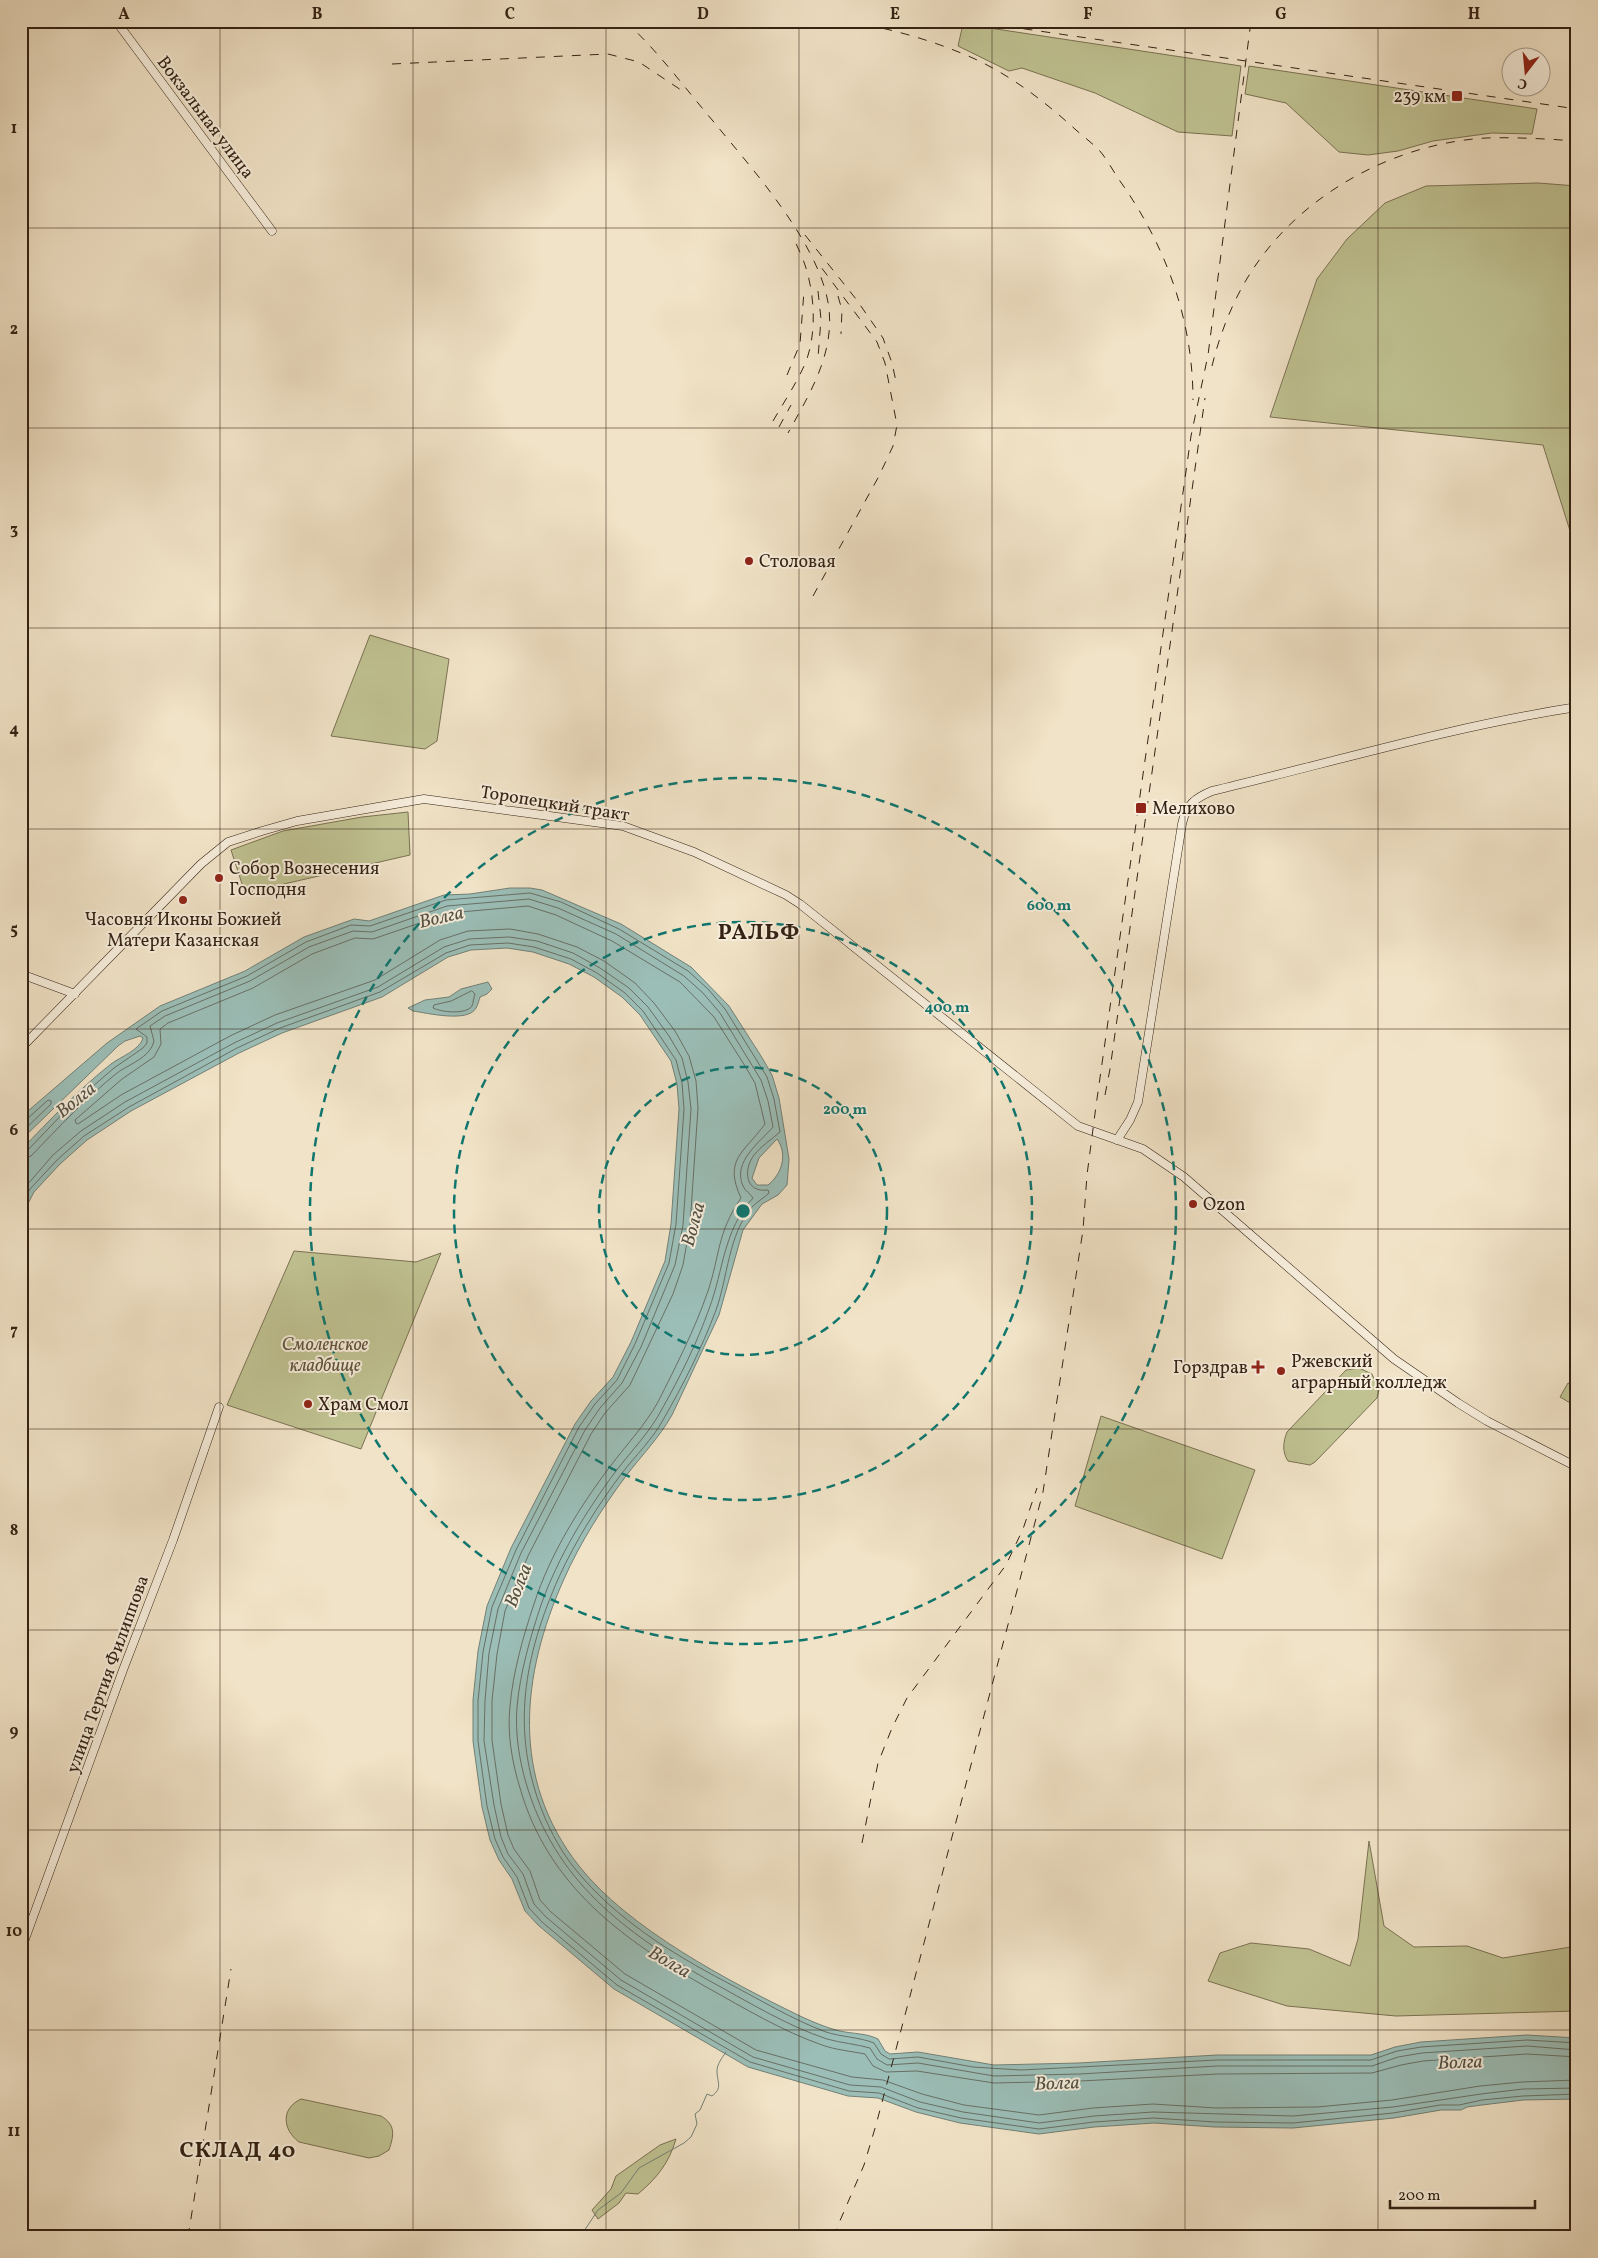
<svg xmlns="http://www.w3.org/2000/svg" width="1598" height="2258" font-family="Vollkorn,serif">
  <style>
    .green { fill: #c0c292; stroke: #7a7253 }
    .water { fill: #9bbeb7; stroke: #728076; fill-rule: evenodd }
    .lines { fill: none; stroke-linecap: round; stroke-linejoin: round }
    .shore { stroke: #687066; stroke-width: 1 }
    .stream { stroke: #728076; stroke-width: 1 }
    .secondary-casing { stroke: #342214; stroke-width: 9 }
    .secondary { stroke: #f6eddb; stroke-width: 8 }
    .rail { stroke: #342214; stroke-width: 1; stroke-dasharray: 9 9; stroke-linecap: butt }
    .grid { fill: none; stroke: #342214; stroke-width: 1; stroke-opacity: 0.55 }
    .ring { fill: none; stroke: #0f766e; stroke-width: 2.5; stroke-dasharray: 9 6 }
    .poi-dot { fill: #8f2418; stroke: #f6eddb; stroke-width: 2 }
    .labels { text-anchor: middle; stroke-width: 4; stroke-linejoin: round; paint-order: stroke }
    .poi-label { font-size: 18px; fill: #342214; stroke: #f6eddb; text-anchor: start }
    .street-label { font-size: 18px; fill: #342214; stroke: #f6eddb }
    .park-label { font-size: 18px; font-style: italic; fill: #5e523a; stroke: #f6eddb }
    .water-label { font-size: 19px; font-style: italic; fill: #535145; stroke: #f6eddb }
    .district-label { font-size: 22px; font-weight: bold; letter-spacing: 1px; fill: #342214; stroke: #f6eddb }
    .centre { fill: #0f766e; stroke: #f6eddb; stroke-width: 2.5 }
    .ring-label { font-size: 15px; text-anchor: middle; font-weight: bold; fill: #0f766e; stroke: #f6eddb; stroke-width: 4; stroke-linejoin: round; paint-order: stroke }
    .neatline { fill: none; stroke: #342214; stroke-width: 2 }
    .grid-label { font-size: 16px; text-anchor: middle; font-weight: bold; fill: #342214 }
  </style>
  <rect width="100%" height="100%" fill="#f1e3c7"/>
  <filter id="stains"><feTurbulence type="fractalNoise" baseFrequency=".004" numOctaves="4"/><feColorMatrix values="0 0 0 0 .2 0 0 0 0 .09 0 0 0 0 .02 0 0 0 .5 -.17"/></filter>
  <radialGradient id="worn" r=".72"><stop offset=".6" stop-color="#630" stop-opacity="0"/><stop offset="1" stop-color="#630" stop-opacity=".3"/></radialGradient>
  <g class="green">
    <path d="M963,24l278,42 -9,70 -54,-4 -83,-39 -73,-25 -13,3 -51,-25z"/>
    <path d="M1249,66l288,43 -5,25 -40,-1 -59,8 -35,10 -30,4 -29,-3 -53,-49 -41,-9z"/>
    <path d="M1538,183l39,3v397l-6,-49 -28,-89 -273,-28 47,-138 30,-40 38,-36 41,-17z"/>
    <path d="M370,635l79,24 -12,82 -12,8 -94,-13z"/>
    <path d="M408,812l2,43 -165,38 -14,-43 52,-19 79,-14z"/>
    <path d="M294,1251l122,11 25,-9 -80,196 -134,-44z"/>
    <path d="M1359,1368l13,6 7,16 -2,8 -62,64 -5,3 -22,-4c-6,-9 -5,-19 -1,-29l59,-62z"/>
    <path d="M1568,1383l9,5v19l-17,-10z"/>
    <path d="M1101,1416l154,54 -33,89 -147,-53z"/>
    <path d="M1369,1841l15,85 30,21 53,-1 36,12 74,-12v65l-181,5 -109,-10 -79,-25 12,-28 31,-10 58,6 41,17 8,-27z"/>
    <path d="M301,2099l80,17c15,9 13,19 8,34l-10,6 -10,2 -70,-16c-16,-12 -19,-33 2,-43z"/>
    <path d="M676,2139c-7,24 -19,39 -38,55l-12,-1 -7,10 -21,16 -6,-9 19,-21 5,-13 44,-31z"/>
  </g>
  <g class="water">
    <path d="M510,888h20l12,2 79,34 70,43 38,39 32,50 11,19 7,23 10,61 -2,26 -9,10 -16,9 -19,26 -24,85 -47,100c-13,23 -31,41 -46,61 -24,32 -46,67 -62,103 -43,96 -54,199 15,287 50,63 149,115 221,150 13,6 27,12 40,15 13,3 26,2 38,8l7,12 5,3 28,-2 76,13 85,-2 138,-8h154l24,-8 26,-5 106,-7 50,3v61l-54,1 -41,5 -15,2 -6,3h-20l-47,8 -101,10 -78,-1 -61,-4 -60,4 -55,7 -79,-11 -44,-11 -38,-14 -30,-2 -100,-29 -134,-78 -76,-64 -13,-14 -13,-32 -13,-19 -9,-20 -8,-33 -9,-66v-41l5,-49 9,-45 24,-58 64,-124 16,-23 22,-24 18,-35 34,-81 6,-37 8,-115 -2,-25 -6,-23 -31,-46 -18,-18 -28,-20 -25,-13 -36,-12 -26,-4 -36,2 -23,7 -66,40 -100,36 -43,20 -108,58 -44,29 -27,24 -26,28 -13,25v-67c29,-30 57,-60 90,-86 9,-7 29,-14 32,-26l-3,-2 -15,5 -7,5 -97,94v-23l86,-74 53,-37 85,-35 59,-34 50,-18 15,2 75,-26 26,-1zM777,1139c11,15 5,35 -9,46h-11l-5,-7 7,-20z"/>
    <path d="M488,982l4,7 -5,5 -7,3c-1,3 -2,8 -4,11 -8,15 -49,5 -63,3l-5,-3 17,-8 24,-3 12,-8z"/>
  </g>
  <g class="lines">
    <g class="shore">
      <path d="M472,991l3,3c-1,3 -2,9 -3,12 -6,9 -31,6 -39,2l1,-3 17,-4z"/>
      <path d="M21,1121l6,-2 21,-19 3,1v3l-30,29"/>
      <path d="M21,1153l6,-2 43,-45 44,-38 29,-20 4,-5v-6l-11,-8 26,-18 85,-35 59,-34 45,-17 19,1 76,-26 84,-7 31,9 58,27 69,42 20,18 17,20 42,68 7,22 6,33c-8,7 -19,14 -26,23 -11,15 -9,38 14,35l1,3c-5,5 -11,8 -17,14 -24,28 -24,70 -36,103 -14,38 -33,75 -53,110 -11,20 -27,35 -41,53 -24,32 -46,67 -63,104 -35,79 -49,154 -16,236 8,20 19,40 33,57 40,49 95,83 150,112 33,17 65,37 100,50 15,5 33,5 48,11l7,11 8,5 29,-2 55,10 48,3 196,-10h154l26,-9 24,-4 106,-7 50,3"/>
      <path d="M21,1159l10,-3c28,-29 55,-58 86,-83 12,-9 33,-15 37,-32l-4,-15 15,-10 85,-35 59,-34 44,-16 19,1 75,-26 82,-7 29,9 58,26 68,42 19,17 17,20 41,67 7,21 5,26c-13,15 -41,35 -30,59 2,5 7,7 10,12 -30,33 -29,71 -44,111 -12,34 -29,68 -47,100 -12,23 -30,41 -46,62 -30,40 -58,86 -75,134 -11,33 -21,68 -24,102 -2,26 2,52 9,76 29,98 98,149 182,197 37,20 79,46 119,59 14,4 29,5 43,9l7,11 10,6 31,-2 76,13 86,-2 137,-8h155l26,-9 24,-4 105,-7 50,4"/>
      <path d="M21,1192l32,-37 28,-24 44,-29 109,-59 43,-20 101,-36 66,-40 25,-8 40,-2 28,4 36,12 27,15 29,20 19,19 21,29 13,22 6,24 3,27 -8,116 -8,40 -34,82 -19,36 -22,25 -15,22 -64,123 -23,56 -9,44 -4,48 -1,40 10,64 7,32 7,17 15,20 11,30 12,13 75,63 132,77 97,28 31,2 39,15 43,10 76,11 55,-7 59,-4 140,4 100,-9 88,-13 42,-5 54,-1"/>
      <path d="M21,1205l9,-16 27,-29 27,-24 45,-29 108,-59 43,-20 100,-36 66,-39 24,-8 38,-2 26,4 37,12 26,14 28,20 18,18 33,49 6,23 2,26 -8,115 -7,39 -34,81 -18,36 -22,24 -16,23 -63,123 -24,57 -9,45 -5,49v40l9,65 8,33 8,18 14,20 12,31 13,14 75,63 133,77 99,29 30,2 39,15 43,10 78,11 55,-7 59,-4 62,4 78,1 100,-10 47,-8h19l23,-5 41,-4 54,-2"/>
      <path d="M1577,2057l-50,-3 -104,7 -22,4 -29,8 -154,1 -138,7 -86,2 -77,-12 -31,1 -13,-6 -8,-12c-15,-3 -29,-4 -43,-9 -40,-14 -78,-37 -114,-57 -85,-48 -160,-102 -188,-200 -8,-26 -13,-54 -10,-82 3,-34 13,-69 24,-102 16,-50 46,-98 78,-140 16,-21 33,-39 46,-62 18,-36 37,-73 50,-111 12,-36 9,-58 33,-93 -18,-39 3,-45 24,-74l-10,-41 -10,-17 -31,-49 -34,-35 -68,-41 -56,-26 -28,-9 -79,7 -76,26 -18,-1 -43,16 -59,34 -85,35 -8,6 1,15 -7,13 -32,22 -47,41 1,3 2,1 43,-29 109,-59 45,-21 100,-35 65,-40 28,-9 42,-2 28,5 39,13 27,14 31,22 19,20 21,28 14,25 7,25 2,27 -8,117 -7,40 -10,29 -43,91 -25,28 -14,21 -63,122 -23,55 -8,43 -5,47v39l9,64 7,31 6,14 16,22 10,29 11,12 74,62 131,76 96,27 31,3 39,14 42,11 75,10 54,-7 60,-4 63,4 101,-1 75,-7 88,-14 42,-4 55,-2"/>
    </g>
    <path class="stream" d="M580,2237l18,-27 23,-17 18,-25 45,-25 7,-6 6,-13 -2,-10 5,-4 7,-16 5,2c11,-8 5,-14 5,-25 0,-7 5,-13 9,-19"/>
    <g class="secondary-casing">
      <g id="secondary">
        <path d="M116,21l156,210"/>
        <path d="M21,974l54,20"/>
        <path d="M21,1048l180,-184 27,-22 34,-11 35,-10 127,-22 199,27 71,26 92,43 14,9 278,222 65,23 41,28 210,182 64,44 29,18 90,46"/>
        <path d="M1117,1140l13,-20 8,-18 44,-278c4,-19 13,-26 30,-33 121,-29 242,-65 365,-84"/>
        <path d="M21,1950l102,-280 50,-130 46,-133"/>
      </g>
    </g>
    <use href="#secondary" class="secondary"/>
    <g class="rail">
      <path d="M625,21c33,30 59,66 88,100 39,48 109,125 116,188 5,46 -20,86 -41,124"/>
      <path d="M848,21c38,7 77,17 113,32 43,17 81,46 115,77 8,7 16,13 23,20 8,9 14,21 21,31 46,65 73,139 73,219"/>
      <path d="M970,21l607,88"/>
      <path d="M1052,21c38,6 76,12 112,0"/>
      <path d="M392,64l216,-10 31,8 45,30"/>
      <path d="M805,235l51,64 27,39 9,25 5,23"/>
      <path d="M818,291l3,28 -3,39"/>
      <path d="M838,296l4,14 -1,24"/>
      <path d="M1212,366c9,-37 25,-76 48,-107 51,-70 139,-116 226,-121 30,-1 61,1 91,3"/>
      <path d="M787,375l13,-31 4,-53"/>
      <path d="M773,421c11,-19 23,-37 32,-57 12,-29 10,-69 0,-99 -3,-9 -8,-19 -12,-28"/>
      <path d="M779,427l12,-22"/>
      <path d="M813,596l66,-120 14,-30 4,-21 -12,-62 -8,-21 -56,-75"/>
      <path d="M1105,1095l5,-26 95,-671"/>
      <path d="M862,1843l16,-80 14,-35 15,-30 99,-133 17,-36 14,-41"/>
      <path d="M188,2237l43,-268"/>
      <path d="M833,2237l31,-72 12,-40 167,-633 40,-262 4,-55 9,-69 95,-670 17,-81 43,-334"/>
    </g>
  </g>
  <path class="grid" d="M220,21v2216M413,21v2216M606,21v2216M799,21v2216M992,21v2216M1185,21v2216M1378,21v2216M21,228h1556M21,428h1556M21,628h1556M21,829h1556M21,1029h1556M21,1229h1556M21,1429h1556M21,1630h1556M21,1830h1556M21,2030h1556"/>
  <g class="ring">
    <circle cx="743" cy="1211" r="144"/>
    <circle cx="743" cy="1211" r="289"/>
    <circle cx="743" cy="1211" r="433"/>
  </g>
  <g class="poi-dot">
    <rect x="1451" y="90" width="12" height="12" rx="2.5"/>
    <circle cx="749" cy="561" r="5"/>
    <rect x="1135" y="802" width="12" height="12" rx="2.5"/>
    <circle cx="219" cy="878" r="5"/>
    <circle cx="183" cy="900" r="5"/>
    <circle cx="1193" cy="1204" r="5"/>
    <path d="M1255.5 1359.5h5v5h5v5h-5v5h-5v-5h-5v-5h5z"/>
    <circle cx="1281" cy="1371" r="5"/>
    <circle cx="308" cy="1404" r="5"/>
  </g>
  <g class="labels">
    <g class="poi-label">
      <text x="1446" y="102" text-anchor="end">239 км</text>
      <text x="759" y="567">Столовая</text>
      <text x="1152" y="814">Мелихово</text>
      <text x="229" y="874">Собор Вознесения<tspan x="229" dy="21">Господня</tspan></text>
      <text x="183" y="925" text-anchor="middle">Часовня Иконы Божией<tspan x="183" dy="21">Матери Казанская</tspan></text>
      <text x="1203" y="1210">Ozon</text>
      <text x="1291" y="1367">Ржевский<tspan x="1291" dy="21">аграрный колледж</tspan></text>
      <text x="1248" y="1373" text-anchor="end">Горздрав</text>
      <text x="318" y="1410">Храм Смол</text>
    </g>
    <g class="street-label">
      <text transform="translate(206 117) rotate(53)" y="6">Вокзальная улица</text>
      <text transform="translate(555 803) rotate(9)" y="6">Торопецкий тракт</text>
      <text transform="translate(107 1674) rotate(-70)" y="6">улица Тертия Филиппова</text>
    </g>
    <g class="park-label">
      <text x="325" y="1350">Смоленское<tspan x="325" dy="21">кладбище</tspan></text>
    </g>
    <g class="water-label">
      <text transform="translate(441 916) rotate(-13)" y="7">Волга</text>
      <text transform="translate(75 1099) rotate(-39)" y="7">Волга</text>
      <text transform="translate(692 1224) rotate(-75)" y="7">Волга</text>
      <text transform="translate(517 1585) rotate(-69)" y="7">Волга</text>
      <text transform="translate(670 1961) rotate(30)" y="7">Волга</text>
      <text transform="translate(1460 2061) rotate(-2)" y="7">Волга</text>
      <text transform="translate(1057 2082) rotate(-2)" y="7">Волга</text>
    </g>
    <g class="district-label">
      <text x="759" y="939">РАЛЬФ</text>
      <text x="238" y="2157">СКЛАД 40</text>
    </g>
  </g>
  <circle cx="743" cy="1211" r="8" class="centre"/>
  <g class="ring-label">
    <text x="1049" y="910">600 m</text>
    <text x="947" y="1012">400 m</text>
    <text x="845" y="1114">200 m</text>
  </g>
  <rect width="1598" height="2258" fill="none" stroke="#f1e3c7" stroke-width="55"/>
  <g transform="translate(1526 72) rotate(196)"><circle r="24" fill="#f6eddb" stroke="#a89c8b"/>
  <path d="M0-4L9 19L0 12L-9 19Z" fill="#8f2418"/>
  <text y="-8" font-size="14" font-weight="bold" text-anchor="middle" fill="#342214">С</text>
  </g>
  <path d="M1390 2200v8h145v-8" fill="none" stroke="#342214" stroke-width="2.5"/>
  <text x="1398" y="2200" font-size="15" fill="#342214" stroke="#f6eddb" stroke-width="4" paint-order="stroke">200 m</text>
  <rect x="28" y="28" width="1542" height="2202" class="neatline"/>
  <g class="grid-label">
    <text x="124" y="19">A</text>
    <text x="317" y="19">B</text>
    <text x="510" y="19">C</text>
    <text x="703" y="19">D</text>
    <text x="895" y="19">E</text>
    <text x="1088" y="19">F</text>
    <text x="1281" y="19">G</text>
    <text x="1474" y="19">H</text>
    <text x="14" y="133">1</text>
    <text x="14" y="334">2</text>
    <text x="14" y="534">3</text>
    <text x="14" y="734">4</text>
    <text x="14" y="934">5</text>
    <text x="14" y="1135">6</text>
    <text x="14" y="1335">7</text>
    <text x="14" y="1535">8</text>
    <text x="14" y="1736">9</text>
    <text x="14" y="1936">10</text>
    <text x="14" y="2136">11</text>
  </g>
  <rect width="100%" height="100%" filter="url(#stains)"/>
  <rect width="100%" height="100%" fill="url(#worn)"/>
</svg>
